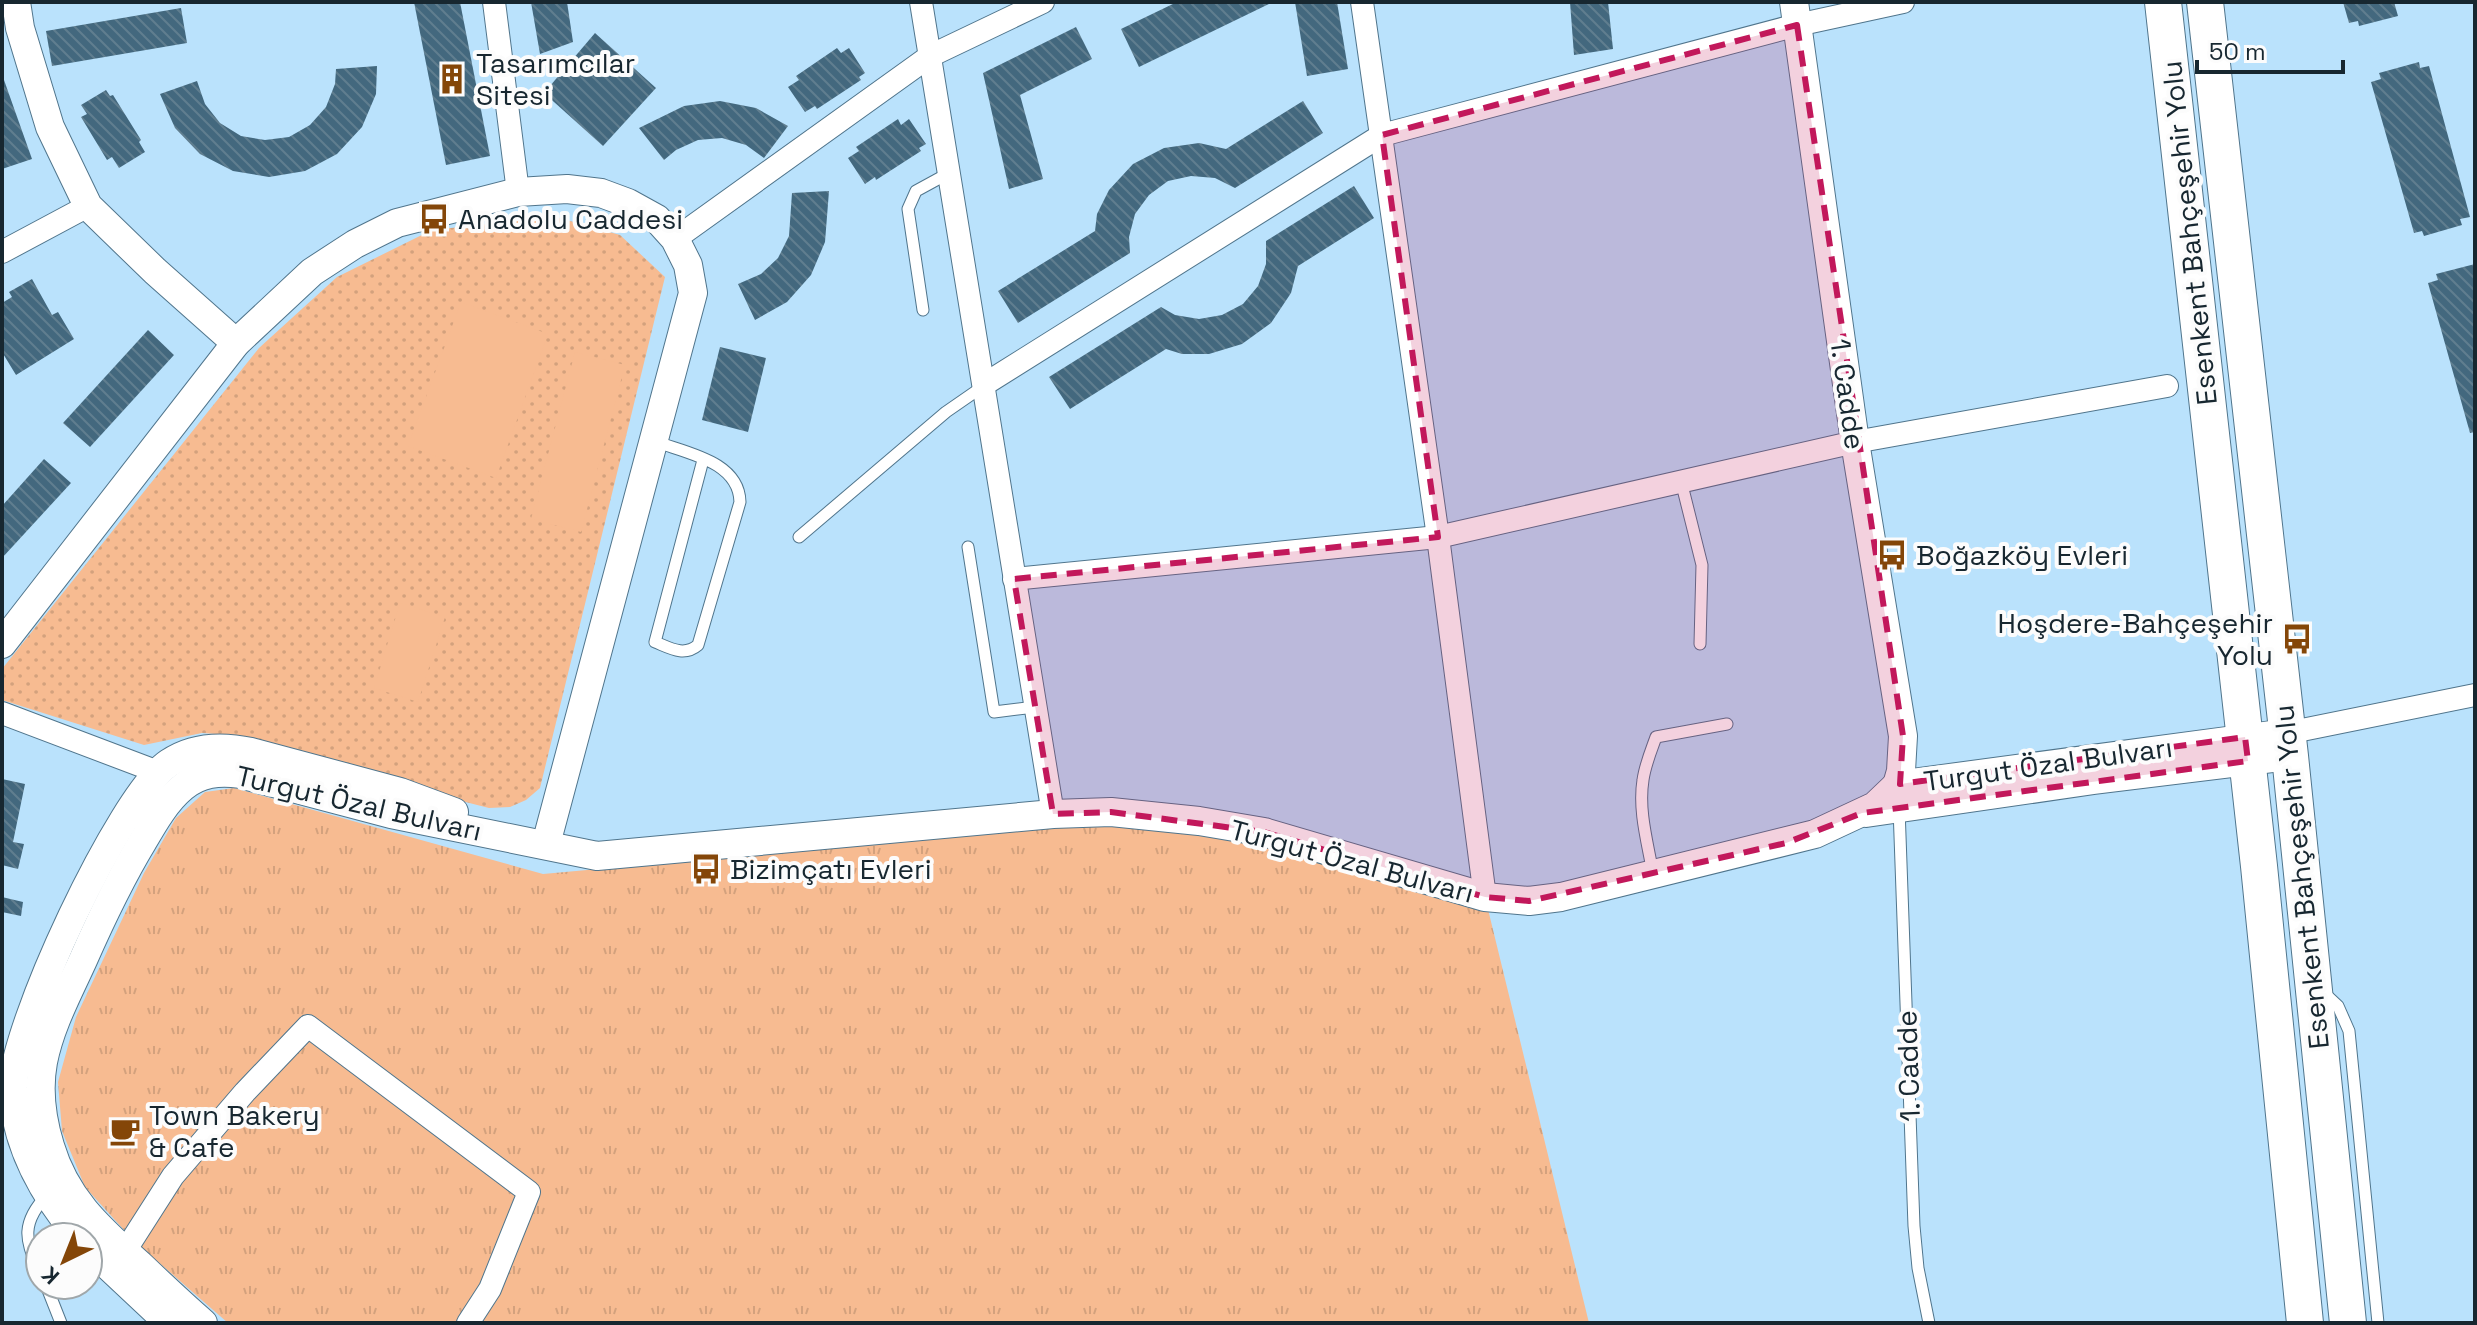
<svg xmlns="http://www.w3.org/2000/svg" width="2477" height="1325" font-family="'Space Grotesk',sans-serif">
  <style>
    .grass { fill: url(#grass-tufts) }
    .park { fill: url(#park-dots) }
    .garden { fill: #f7bb91 }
    .building { fill: url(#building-back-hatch) }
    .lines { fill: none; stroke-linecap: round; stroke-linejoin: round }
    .service-casing { stroke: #50758c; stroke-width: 13 }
    .minor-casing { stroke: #50758c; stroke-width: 24 }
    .tertiary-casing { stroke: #50758c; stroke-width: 30 }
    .primary-casing { stroke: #50758c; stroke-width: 38 }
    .service { stroke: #fff; stroke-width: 11 }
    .minor { stroke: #fff; stroke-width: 22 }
    .tertiary { stroke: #fff; stroke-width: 28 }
    .primary { stroke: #fff; stroke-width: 36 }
    .marked { fill: #c2185b; fill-opacity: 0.2; stroke: #c2185b; stroke-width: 6; stroke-dasharray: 16 10; stroke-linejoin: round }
    .labels { text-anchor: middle; stroke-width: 8; stroke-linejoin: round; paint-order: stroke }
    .poi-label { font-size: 28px; fill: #172730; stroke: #fcfcfc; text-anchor: start }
    .street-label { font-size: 28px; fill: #172730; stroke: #fcfcfc }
  </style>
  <defs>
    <pattern id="grass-tufts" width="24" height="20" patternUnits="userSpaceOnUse" patternTransform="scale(2)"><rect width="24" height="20" fill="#f7bb91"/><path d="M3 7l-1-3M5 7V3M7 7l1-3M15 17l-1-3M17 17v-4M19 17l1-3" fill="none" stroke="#d3a17d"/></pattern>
    <pattern id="park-dots" width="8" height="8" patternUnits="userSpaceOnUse" patternTransform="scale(2)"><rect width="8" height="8" fill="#f7bb91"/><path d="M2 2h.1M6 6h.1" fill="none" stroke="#d3a17d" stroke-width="1.8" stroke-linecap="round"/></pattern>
    <pattern id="building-back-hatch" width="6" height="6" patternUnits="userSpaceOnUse" patternTransform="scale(2)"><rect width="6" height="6" fill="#43687e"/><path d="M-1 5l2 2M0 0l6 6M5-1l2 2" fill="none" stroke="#607e8f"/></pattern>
  </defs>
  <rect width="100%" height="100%" fill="#bae2fc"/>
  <path class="grass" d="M234,788l309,86 88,-8 422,-52 146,7 286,76 104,426h-1361l-95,-83 -48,-53 -23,-56 -4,-49 18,-65 68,-144 32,-55 29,-26z"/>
  <path class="park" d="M556,217l64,18 45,42 -125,511 -14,12 -16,7 -21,1 -55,-14 -191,-58 -41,-3 -58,12 -142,-45v-31l257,-321 78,-71 95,-47z"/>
  <g class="garden">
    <path d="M461,302l87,32 -52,144 -88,-32z"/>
    <path d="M575,352l50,13 -44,167 -50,-13z"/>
    <path d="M400,603l45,14 -27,85 -44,-14z"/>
  </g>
  <g class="building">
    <path d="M414,2h46l30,154 -44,9z"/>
    <path d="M531,2h36l6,40 -33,12z"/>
    <path d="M1177,2h96l-134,65 -18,-38z"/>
    <path d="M1295,2h42l11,67 -41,7z"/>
    <path d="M1570,2h38l5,47 -39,6z"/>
    <path d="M2343,2h51l4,14 -39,10 -1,-5 -9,2z"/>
    <path d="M181,8l6,35 -135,23 -6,-35z"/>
    <path d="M1076,27l16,32 -72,36 23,84 -34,10 -26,-116z"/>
    <path d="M595,33l61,55 -53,58 -59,-53z"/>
    <path d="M837,48l4,5 8,-5 16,25 -6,4 2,3 -44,29 -2,-3 -10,6 -17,-25 11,-7 -3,-4z"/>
    <path d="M2419,62l1,6 9,-2 41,151 -10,2 2,6 -38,11 -2,-5 -8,2 -43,-151 10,-3 -2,-6z"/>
    <path d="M377,66l-1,28 -14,33 -25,27 -32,17 -36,6 -36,-6 -33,-17 -25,-26 -15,-34 37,-13 8,23 15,19 21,13 24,4 24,-3 21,-12 16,-18 9,-23 1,-15z"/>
    <path d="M2,80h2l28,79 -30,10z"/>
    <path d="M106,90l4,6 3,-1 28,45 -2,2 6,10 -26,16 -7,-11 -5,3 -26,-43 6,-3 -6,-9z"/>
    <path d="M720,101l36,7 32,18 -24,32 -18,-13 -24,-7 -24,2 -22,10 -12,10 -25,-32 45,-22z"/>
    <path d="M1303,101l20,32 -88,55 -20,-10 -24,-2 -23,5 -19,14 -14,19 -6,23 1,16 -112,70 -20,-32 97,-60 2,-17 12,-24 24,-26 31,-16 35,-5 27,6z"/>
    <path d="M898,119l3,6 8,-6 17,25 -7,4 2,3 -45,29 -1,-3 -10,7 -17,-26 11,-7 -3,-4z"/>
    <path d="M1354,186l20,32 -76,48 -7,27 -20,30 -29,21 -33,10h-27l-16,-5 -96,60 -21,-32 112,-70 14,8 24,4 23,-4 21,-11 15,-18 8,-22v-23z"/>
    <path d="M829,191l-4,51 -14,33 -24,27 -32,18 -17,-36 23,-10 17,-16 11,-22 3,-43z"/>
    <path d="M2475,264v168l-5,1 -42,-150 10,-3 -2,-6z"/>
    <path d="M32,279l20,36 6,-3 16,27 -58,36 -14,-23v-49l10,-6 -3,-5z"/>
    <path d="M148,330l26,25 -84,92 -27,-24z"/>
    <path d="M720,347l46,11 -18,74 -46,-12z"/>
    <path d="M44,459l27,24 -69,75v-52z"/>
    <path d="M2,779l23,5 -12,58 11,2 -6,25 -16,-4z"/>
    <path d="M2,897l21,5 -2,14 -19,-4z"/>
  </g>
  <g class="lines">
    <g class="service-casing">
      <g id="service">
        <path d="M923,310l-15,-101 8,-18 33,-18"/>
        <path d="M654,441c32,12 85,20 86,61l-42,143c-14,12 -28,3 -43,-3l48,-182"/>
        <path d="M1681,481l21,84 -2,79"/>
        <path d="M799,537l147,-125 39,-27"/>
        <path d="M968,547l26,165 41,-5"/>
        <path d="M1899,808l15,418 4,42 11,55"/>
        <path d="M1653,874c-5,-30 -15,-63 -10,-94 2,-15 8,-29 13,-43l71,-13"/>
        <path d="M2322,991l16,15 11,25 29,292"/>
        <path d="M40,1273c-16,-33 -19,-51 8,-79"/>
        <path d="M46,1285l15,38"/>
      </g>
    </g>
    <g class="minor-casing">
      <g id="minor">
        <path d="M494,2l24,190"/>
        <path d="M921,2l132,812"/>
        <path d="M1362,2l76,535 47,360"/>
        <path d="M675,239l255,-183 113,-54"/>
        <path d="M2,252l86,-46"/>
        <path d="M985,384l397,-249 415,-110 106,-23"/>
        <path d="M1014,579l424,-42 417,-95 312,-56"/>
        <path d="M2,713l156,59"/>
        <path d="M2287,733l188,-38"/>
        <path d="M125,1251l48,-75 72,-84 63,-66 221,166 -39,97 -22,34"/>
      </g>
    </g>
    <g class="tertiary-casing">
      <g id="tertiary">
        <path d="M16,2l4,26 30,99 38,79 67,65 81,72"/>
        <path d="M1794,2l61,440 48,294 -2,35 -4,14"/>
        <path d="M2,644l234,-301 76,-71 43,-28 42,-21 121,-31 49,-3 34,4 27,10 29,16 18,20 13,26 5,28 -147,551"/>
        <path d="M1866,813l228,-33 196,-24"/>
        <path d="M79,1237c-35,-42 -64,-92 -66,-148 -2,-58 108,-294 156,-326 25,-17 54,-17 82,-11l149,40 54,20"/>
        <path d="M88,1247l81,76"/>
        <path d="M203,1323c-22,-19 -42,-38 -63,-58 -40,-36 -74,-65 -90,-119 -8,-26 -12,-57 -7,-84 7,-36 25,-69 40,-102 18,-41 37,-81 60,-119 11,-19 23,-40 40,-54 17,-14 36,-16 57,-13l151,40 206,42 456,-42 58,-2 88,9 65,11 221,65 44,4 32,-4 254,-63 60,-28 22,-21 390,-52"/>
      </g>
    </g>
    <g class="primary-casing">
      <g id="primary">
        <path d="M2163,2l96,864 46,457"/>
        <path d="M2205,2l85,754 58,567"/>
      </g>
    </g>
    <use href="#service" class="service"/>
    <use href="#minor" class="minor"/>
    <use href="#tertiary" class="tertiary"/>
    <use href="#primary" class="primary"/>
  </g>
  <path class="marked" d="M1797,25l106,711 -3,48 345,-47 3,24 -386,52 -76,30 -257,58 -44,-4 -221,-65 -153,-20 -58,2 -39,-235 424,-42 -56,-402z"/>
  <defs>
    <g id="building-bare" transform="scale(2.4)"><path d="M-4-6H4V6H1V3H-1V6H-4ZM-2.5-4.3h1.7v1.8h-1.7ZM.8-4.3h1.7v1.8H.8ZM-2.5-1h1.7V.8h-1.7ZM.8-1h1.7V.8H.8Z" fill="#844608" stroke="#fcfcfc" stroke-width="2.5" paint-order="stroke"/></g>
    <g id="bus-bare" transform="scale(2.4)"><path d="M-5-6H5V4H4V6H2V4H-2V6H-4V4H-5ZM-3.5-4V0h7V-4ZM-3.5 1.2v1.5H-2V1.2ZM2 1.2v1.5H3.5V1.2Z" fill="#844608" stroke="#fcfcfc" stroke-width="2.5" paint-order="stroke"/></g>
    <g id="cafe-bare" transform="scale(2.4)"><path d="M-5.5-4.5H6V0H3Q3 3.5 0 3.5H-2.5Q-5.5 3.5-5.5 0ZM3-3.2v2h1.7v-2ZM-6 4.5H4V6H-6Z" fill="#844608" stroke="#fcfcfc" stroke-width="2.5" paint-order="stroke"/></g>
  </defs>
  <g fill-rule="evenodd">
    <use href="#building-bare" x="452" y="79"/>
    <use href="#bus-bare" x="434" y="219"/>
    <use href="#bus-bare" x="1892" y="555"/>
    <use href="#bus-bare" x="2297" y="639"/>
    <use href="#bus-bare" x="706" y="869"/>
    <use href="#cafe-bare" x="125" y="1131"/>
  </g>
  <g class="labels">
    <g class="poi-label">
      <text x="476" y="73">Tasarımcılar<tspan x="476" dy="32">Sitesi</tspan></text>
      <text x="458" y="229">Anadolu Caddesi</text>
      <text x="1916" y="565">Boğazköy Evleri</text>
      <text x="2273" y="633" text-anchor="end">Hoşdere-Bahçeşehir<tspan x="2273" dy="32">Yolu</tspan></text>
      <text x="730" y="879">Bizimçatı Evleri</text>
      <text x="149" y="1125">Town Bakery<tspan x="149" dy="32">&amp; Cafe</tspan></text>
    </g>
    <g class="street-label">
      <text transform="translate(2189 233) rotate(-96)" y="10">Esenkent Bahçeşehir Yolu</text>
      <text transform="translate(1848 394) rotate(82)" y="10">1. Cadde</text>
      <text transform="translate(2048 764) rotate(-8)" y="10">Turgut Özal Bulvarı</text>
      <text transform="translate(359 803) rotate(13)" y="10">Turgut Özal Bulvarı</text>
      <text transform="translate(1352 861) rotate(15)" y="10">Turgut Özal Bulvarı</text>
      <text transform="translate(2301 877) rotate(-96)" y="10">Esenkent Bahçeşehir Yolu</text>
      <text transform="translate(1908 1066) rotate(-92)" y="10">1. Cadde</text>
    </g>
  </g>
  <rect width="2477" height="1325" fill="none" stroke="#172730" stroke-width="8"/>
  <g transform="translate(64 1261) rotate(223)"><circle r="38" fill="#fcfcfc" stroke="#a0a7aa" stroke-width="2"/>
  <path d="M0-6L14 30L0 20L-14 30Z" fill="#844608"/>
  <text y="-12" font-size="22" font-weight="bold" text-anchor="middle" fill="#172730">K</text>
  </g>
  <path d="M2197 60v12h146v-12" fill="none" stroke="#172730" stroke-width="4"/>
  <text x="2209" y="60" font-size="24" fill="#172730" stroke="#fcfcfc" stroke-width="6" paint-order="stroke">50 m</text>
</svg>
